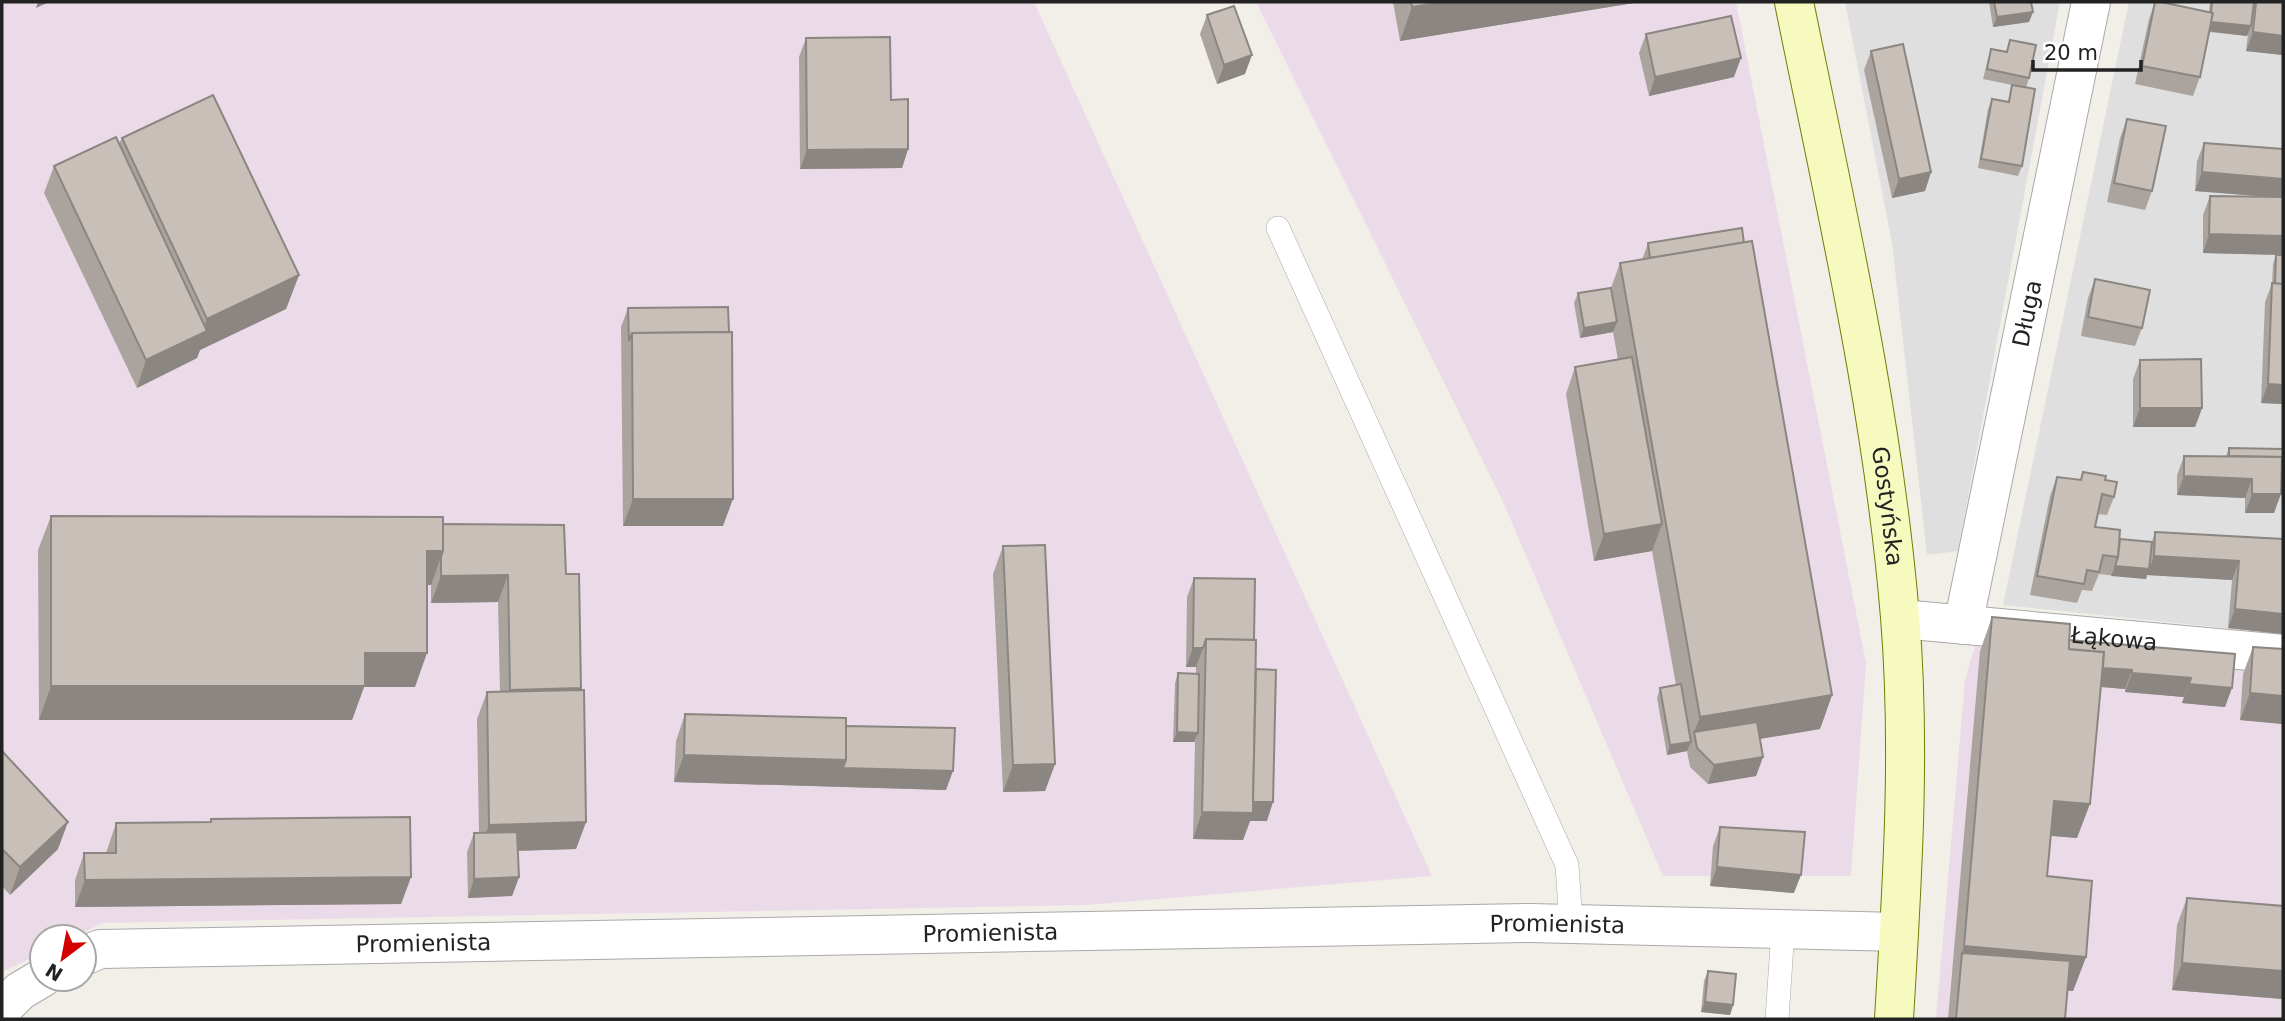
<svg xmlns="http://www.w3.org/2000/svg" width="2285" height="1021" font-family="'DejaVu Sans',sans-serif">
  <style>
    .residential { fill: #e0dfdf }
    .industrial { fill: #ebdbe8 }
    .lines { fill: none; stroke-linecap: round; stroke-linejoin: round }
    .lane-casing { stroke: #a9a9a9; stroke-width: 24 }
    .street-casing { stroke: #a9a9a9; stroke-width: 40 }
    .secondary-casing { stroke: #707d05; stroke-width: 40 }
    .lane { stroke: #fff; stroke-width: 23 }
    .street { stroke: #fff; stroke-width: 38 }
    .secondary { stroke: #f7fabf; stroke-width: 38 }
    .wall { fill: #aba49e }
    .shaded-wall { fill: #8b8681 }
    .building { fill: #c7bfb8; stroke: #8b8681; stroke-width: 2 }
    .labels { text-anchor: middle; stroke-width: 5; stroke-linejoin: round; paint-order: stroke }
    .street-label { font-size: 23px; fill: #222; stroke: #fff }
  </style>
  <rect width="100%" height="100%" fill="#f2efe9"/>
  <g class="residential">
    <path d="M1845,2h215l-102,549 -31,4 -35,-312z"/>
    <path d="M2129,2h154v632l-280,-29z"/>
  </g>
  <g class="industrial">
    <path d="M2,2h1032l398,874 -346,29 -983,18 -29,14h-32v16l-40,19z"/>
    <path d="M1256,2h480l130,661 -15,213h-188l-160,-374z"/>
    <path d="M1975,646l308,24v349h-347l29,-339z"/>
  </g>
  <g class="lines">
    <g class="lane-casing">
      <g id="lane">
        <path d="M1278,228l289,637 4,59"/>
        <path d="M1777,1019l6,-90"/>
      </g>
    </g>
    <g class="street-casing">
      <g id="street">
        <path id="s1" d="M1901,619l382,35"/>
        <path id="s2" d="M1963,625l128,-623"/>
        <path id="s3" d="M84,956l16,-7 1430,-26 369,9"/>
        <path d="M2,1009l18,-18 22,-13"/>
      </g>
    </g>
    <g class="secondary-casing">
      <g id="secondary">
        <path id="s4" d="M1794,2c41,203 89,408 106,615 11,134 2,268 -6,402"/>
      </g>
    </g>
    <use href="#lane" class="lane"/>
    <use href="#street" class="street"/>
    <use href="#secondary" class="secondary"/>
  </g>
  <g class="wall">
    <path d="M1393,2h247l-240,39z"/>
    <path d="M1989,2h42l2,10 -4,10 -36,5z"/>
    <path d="M2155,2l54,10 1,-10h73v53l-37,-4 2,-17 -1,2 -38,-4 -9,45 -7,19 -58,-12 14,-65z"/>
    <path d="M1207,15l38,59 -28,10 -17,-50z"/>
    <path d="M1646,34l88,43 -85,19 -10,-43z"/>
    <path d="M806,38l85,62 17,49 -6,19 -102,1 -1,-112z"/>
    <path d="M2010,40l19,38 -3,10 -4,78 -4,10 -40,-8 10,-59 4,-10 16,3 4,-17 5,1 -34,-7 5,-20 3,-10 15,3z"/>
    <path d="M1871,51l60,121 -6,19 -33,7 -28,-128z"/>
    <path d="M2127,119l25,72 -7,19 -38,-8 13,-64z"/>
    <path d="M122,138l177,137 -13,34 -86,41 -3,8 -60,30 -93,-195 10,-27 65,-22z"/>
    <path d="M2204,143l79,6v106l-80,-2v-38l7,-19 62,1 -77,-6 2,-30z"/>
    <path d="M1648,243l184,452 -12,34 -60,10 3,18 -7,19 -48,8 -18,-17 -3,-16 -20,4 -10,-57 3,-10 16,-3 -24,-134 -58,10 -28,-167 9,-27 43,-7 -5,-28 -33,6 -6,-35 4,-10 33,-5 9,-25 22,-3z"/>
    <path d="M2276,255l7,149 -22,-1 4,-101 7,-19 1,-19z"/>
    <path d="M2095,279l47,49 -7,18 -54,-10 7,-38z"/>
    <path d="M628,308l95,218h-100l-2,-199z"/>
    <path d="M2140,360l62,48 -7,19h-62v-48z"/>
    <path d="M2229,448l54,1v28l-1,-1 -8,37h-29v-15l-68,-3v-20l7,-19h42z"/>
    <path d="M2083,472l22,8 9,17 -7,18 -9,-1 -3,13 25,12 32,3 3,-10 128,7v95l-55,-6 4,-48 -85,-5 -1,4 -47,-5 -7,17 -10,-1 -5,13 -47,-8 20,-99 7,-19 23,3z"/>
    <path d="M51,516l392,8 123,50 15,116 5,132 -10,27 -58,2 1,26 -7,19 -44,2 -1,-46 7,-19h5l-2,-114 10,-27h13l-2,-90 -67,1v-19v1h-4l-12,102h-51l-12,33h-313l-1,-170z"/>
    <path d="M1003,546l52,218 -10,27 -42,1 -10,-218z"/>
    <path d="M1194,578l60,62 13,181h-17l-7,19 -50,-1 2,-97h-22l2,-59 3,-10 18,1v-7h-10l1,-70z"/>
    <path d="M1992,617l77,23 166,14 -10,53 -43,-4 2,-6 -59,-5v-3l-24,-2 -24,151 -26,-2 -4,40 39,81 -13,34 -6,-1 -2,29h-117l32,-368z"/>
    <path d="M2253,647l30,2v75l-43,-4 3,-46z"/>
    <path d="M685,714l161,12 100,64 -272,-8 2,-41z"/>
    <path d="M2,751l56,98 -48,46 -8,-9z"/>
    <path d="M211,819l200,58 -10,27 -326,3v-27l9,-27h22l10,-30 94,-1z"/>
    <path d="M1720,827l74,66 -84,-7 3,-40z"/>
    <path d="M2187,898l96,8v93l-111,-9 5,-65z"/>
    <path d="M1708,971l25,34 -3,10 -29,-3 3,-31z"/>
  </g>
  <g class="shaded-wall">
    <path d="M38,2h11l-13,6z"/>
    <path d="M1443,2h197l-240,39 12,-34z"/>
    <path d="M2033,12l-4,10 -36,5 4,-10z"/>
    <path d="M2210,22l41,4 -4,10 -40,-5z"/>
    <path d="M2253,32l30,4v19l-37,-4z"/>
    <path d="M1252,55l-7,19 -28,10 7,-19z"/>
    <path d="M1741,58l-7,19 -85,19 6,-19z"/>
    <path d="M908,149l-6,19 -102,1 7,-19z"/>
    <path d="M1931,172l-6,19 -33,7 7,-19z"/>
    <path d="M2202,172l81,7v19l-88,-7z"/>
    <path d="M2209,234l74,2v19l-80,-2z"/>
    <path d="M299,275l-13,34 -86,41 -3,8 -60,30 9,-28 55,-26 6,-15z"/>
    <path d="M1617,322l-4,10 -33,6 4,-10z"/>
    <path d="M2268,384l15,1v19l-22,-1z"/>
    <path d="M2140,408h62l-7,19h-62z"/>
    <path d="M2184,476l68,3 -7,19 -68,-3z"/>
    <path d="M2252,494h29l-7,19h-29z"/>
    <path d="M633,499h100l-10,27h-100z"/>
    <path d="M1662,524l-10,27 -58,10 10,-27z"/>
    <path d="M427,551h16l-12,34h-16z"/>
    <path d="M2154,556l85,5 -7,19 -85,-5 -1,4 -35,-3 4,-10 34,3z"/>
    <path d="M508,575l-10,27 -67,1 10,-27z"/>
    <path d="M2235,609l48,5v20l-55,-6z"/>
    <path d="M1193,648h10l-7,19h-10z"/>
    <path d="M365,653h62l-12,34h-51l-12,33h-313l12,-34z"/>
    <path d="M2063,664l69,6 -7,19 -69,-6z"/>
    <path d="M2132,673l59,5 -7,19 -59,-5z"/>
    <path d="M2189,684l43,4 -7,19 -43,-4z"/>
    <path d="M581,688l-10,28 -71,1 10,-27z"/>
    <path d="M2250,693l33,3v28l-43,-4z"/>
    <path d="M1832,695l-12,34 -122,20 -4,-17 6,-15z"/>
    <path d="M1177,732l21,1 -4,9h-21z"/>
    <path d="M1691,742l-4,9 -20,4 3,-10z"/>
    <path d="M684,755l162,5 107,11 -7,19 -272,-8z"/>
    <path d="M1763,757l-7,19 -48,8 6,-19z"/>
    <path d="M1055,764l-10,27 -42,1 10,-27z"/>
    <path d="M2054,801l36,3 -13,34 -35,-3z"/>
    <path d="M1250,802h23l-6,19h-17l-7,19 -50,-1 9,-27z"/>
    <path d="M68,822l-10,27 -48,46 10,-28z"/>
    <path d="M586,822l-10,27 -97,3 10,-27z"/>
    <path d="M1717,867l84,8 -7,18 -84,-7z"/>
    <path d="M411,877l-10,27 -326,3 10,-27z"/>
    <path d="M519,877l-7,19 -44,2 6,-19z"/>
    <path d="M1964,946l122,11 -13,34 -114,-11 3,-27z"/>
    <path d="M2182,963l101,8v28l-111,-9z"/>
    <path d="M1705,1002l28,3 -3,10 -29,-3z"/>
  </g>
  <g class="building">
    <path d="M1411,2h32l-31,5z"/>
    <path d="M1994,2h37l2,10 -36,5z"/>
    <path d="M2155,2h6l52,11 -13,64 -58,-11z"/>
    <path d="M2212,2h42l-3,24 -40,-4 2,-9 -2,-1z"/>
    <path d="M2256,2h27v34l-30,-4z"/>
    <path d="M1234,6l18,49 -28,10 -17,-50z"/>
    <path d="M1731,16l10,42 -86,19 -9,-43z"/>
    <path d="M890,37l1,63 17,-1v50l-101,1 -1,-112z"/>
    <path d="M2010,40l26,5 -7,33 -42,-9 4,-20 16,3z"/>
    <path d="M1903,44l28,128 -32,7 -28,-128z"/>
    <path d="M2012,85l23,4 -13,77 -41,-7 11,-60 17,3z"/>
    <path d="M213,95l86,180 -92,44 -85,-181z"/>
    <path d="M2127,119l39,7 -14,65 -38,-8z"/>
    <path d="M116,137l91,194 -61,29 -92,-194z"/>
    <path d="M2204,143l79,6v30l-81,-7z"/>
    <path d="M2210,196l73,1v39l-74,-2z"/>
    <path d="M1742,228l2,15 -94,15 -2,-15z"/>
    <path d="M1752,241l80,454 -132,22 -80,-454z"/>
    <path d="M2276,255h7v29h-8z"/>
    <path d="M2095,279l55,11 -8,38 -54,-11z"/>
    <path d="M2272,283l11,1v101l-15,-1z"/>
    <path d="M1611,288l6,34 -33,6 -6,-35z"/>
    <path d="M728,307l1,25 -97,1 -3,8 -1,-33z"/>
    <path d="M732,332l1,167h-100l-1,-166z"/>
    <path d="M1632,357l30,167 -58,10 -29,-167z"/>
    <path d="M2201,359l1,49h-62v-48z"/>
    <path d="M2229,448l54,1v18h-1v-10l-53,-1z"/>
    <path d="M2184,456l98,1 -1,37h-29v-15l-68,-3z"/>
    <path d="M2083,472l23,4 -1,4 12,2 -3,15 -12,-3 -7,33 25,3 -2,27 -15,-2 -4,17 -12,-2 -3,14 -47,-8 20,-99 24,3z"/>
    <path d="M51,516l392,1v34h-16v102h-62v33h-314z"/>
    <path d="M443,524l121,1 2,49h13l2,114 -71,2 -2,-115 -67,1v-19l2,-6z"/>
    <path d="M2155,532l128,7v75l-48,-5 4,-48 -85,-5z"/>
    <path d="M2120,539l32,3 -3,27 -34,-3 3,-9z"/>
    <path d="M1045,545l10,219 -42,1 -10,-219z"/>
    <path d="M1194,578l61,1 -1,61 -48,-1 -3,9h-10z"/>
    <path d="M1992,617l78,7 -1,25 35,3 -14,152 -36,-3 -7,75 45,5 -6,76 -122,-11z"/>
    <path d="M1206,639l50,1 -3,173 -51,-1z"/>
    <path d="M2069,640l166,14 -3,34 -43,-4 2,-6 -59,-5v-3l-29,-2 1,-16 -35,-3z"/>
    <path d="M2253,647l30,2v47l-33,-3z"/>
    <path d="M1256,669l20,1 -3,132h-20z"/>
    <path d="M1178,673l21,1 -1,59 -21,-1z"/>
    <path d="M1681,684l10,58 -21,3 -10,-57z"/>
    <path d="M584,690l2,132 -97,3 -2,-133z"/>
    <path d="M685,714l161,4v42l-162,-5z"/>
    <path d="M1757,722l6,35 -49,8 -17,-17 -3,-16z"/>
    <path d="M846,726l109,2 -2,43 -110,-3 3,-8z"/>
    <path d="M2,751l66,71 -48,45 -18,-18z"/>
    <path d="M410,817l1,60 -326,3 -1,-27h32v-30l95,-1v-3z"/>
    <path d="M1720,827l85,5 -4,43 -84,-8z"/>
    <path d="M517,832l2,45 -45,2v-46z"/>
    <path d="M2187,898l96,8v65l-101,-8z"/>
    <path d="M1962,953l108,8 -5,58h-109z"/>
    <path d="M1708,971l28,3 -3,31 -28,-3z"/>
  </g>
  <g class="labels">
    <g class="street-label">
      <text dy="8" stroke="none"><textPath href="#s2" startOffset="318">Długa</textPath></text>
      <text dy="8" stroke="none"><textPath href="#s4" startOffset="513">Gostyńska</textPath></text>
      <text dy="8" stroke="none"><textPath href="#s1" startOffset="214">Łąkowa</textPath></text>
      <text dy="8" stroke="none"><textPath href="#s3" startOffset="1475">Promienista</textPath></text>
      <text dy="8" stroke="none"><textPath href="#s3" startOffset="908">Promienista</textPath></text>
      <text dy="8" stroke="none"><textPath href="#s3" startOffset="341">Promienista</textPath></text>
    </g>
  </g>
  <rect width="2285" height="1021" fill="none" stroke="#222222" stroke-width="7"/>
  <g transform="translate(63 958) rotate(212)"><circle r="33" fill="#ffffff" stroke="#a7a7a7" stroke-width="2"/>
  <path d="M0-5L12 26L0 18L-12 26Z" fill="#d40000"/>
  <text y="-10" font-size="19" font-weight="bold" text-anchor="middle" fill="#222222">N</text>
  </g>
  <path d="M2033 60v10h108v-10" fill="none" stroke="#222222" stroke-width="3.5"/>
  <text x="2044" y="60" font-size="21" fill="#222222" stroke="#ffffff" stroke-width="5" paint-order="stroke">20 m</text>
</svg>
